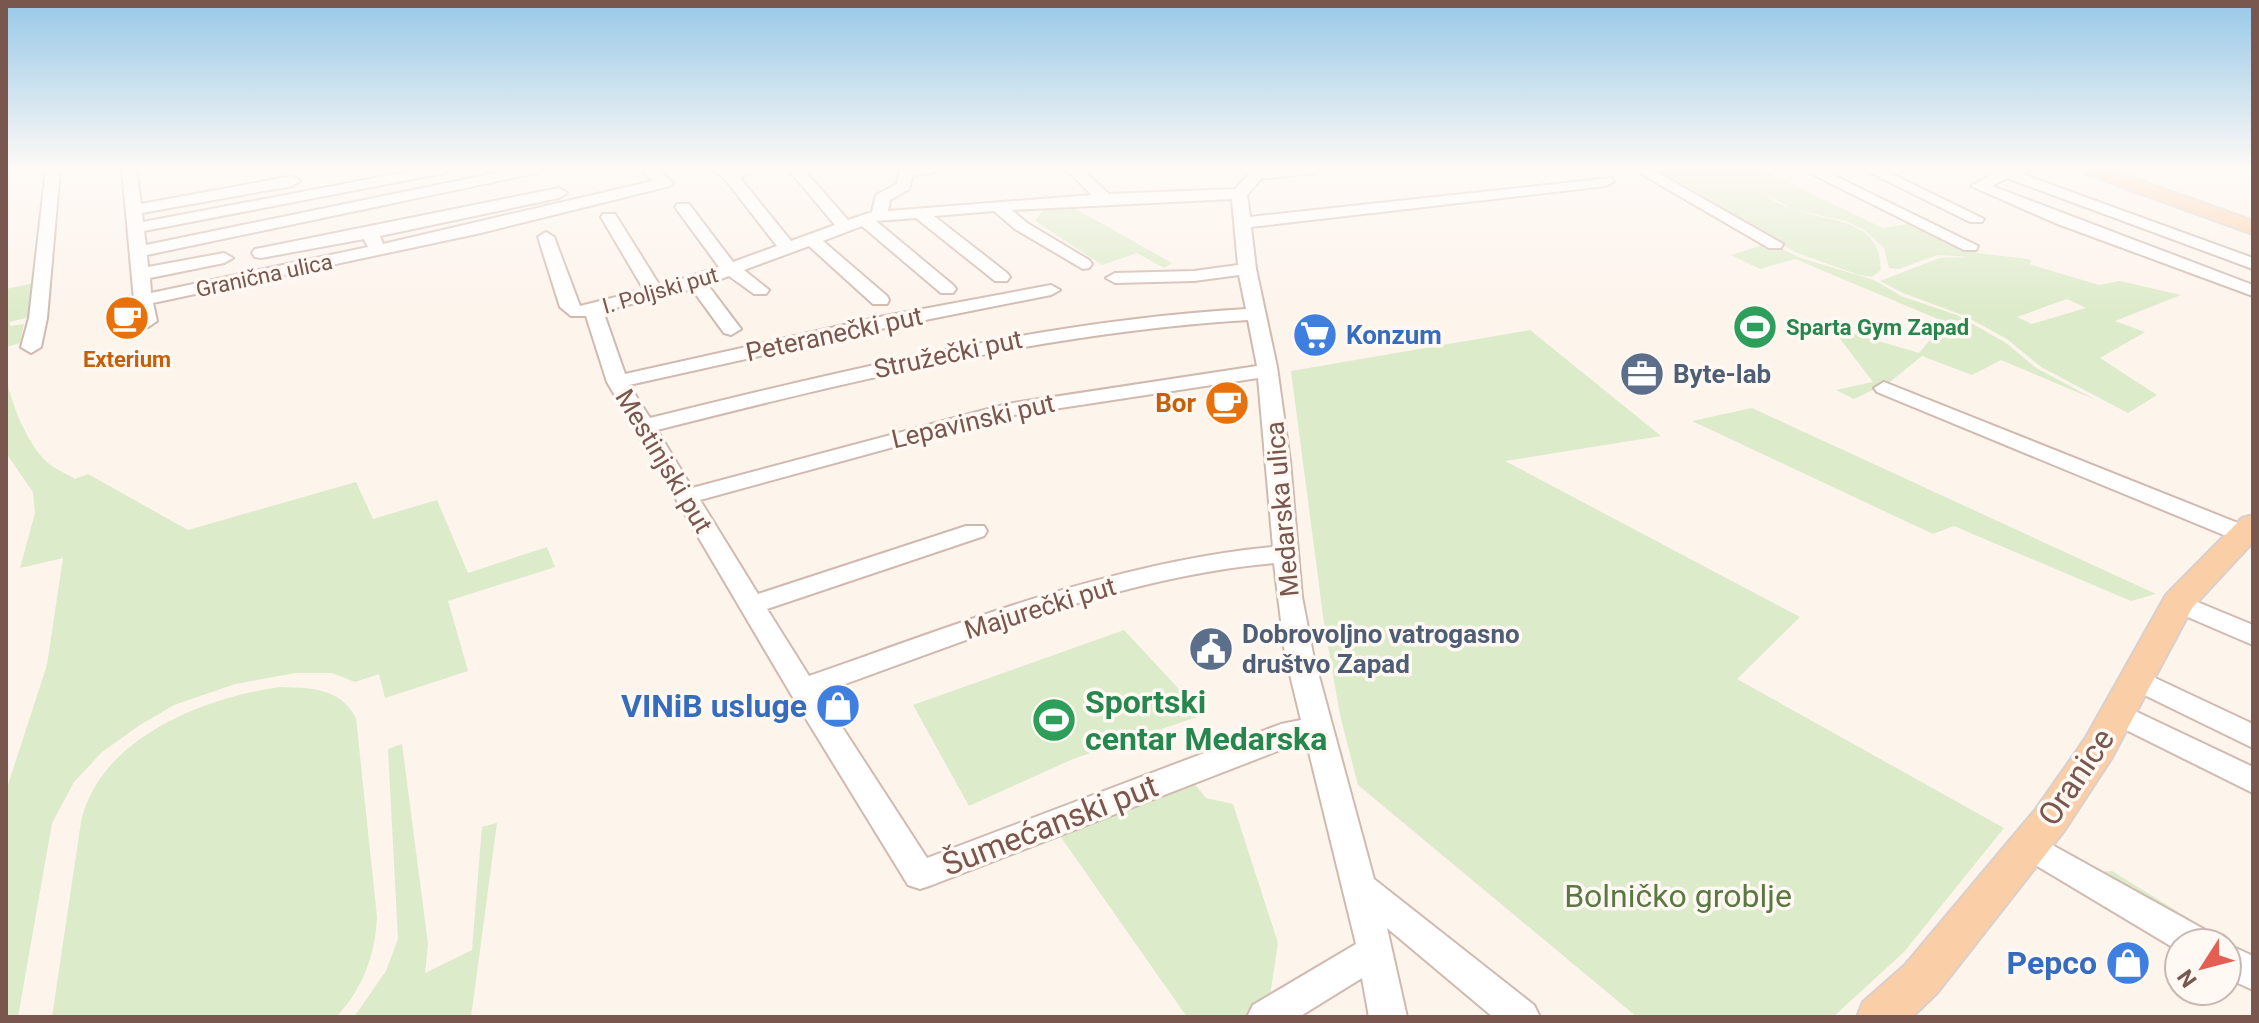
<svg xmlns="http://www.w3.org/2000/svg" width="2259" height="1023" font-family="Roboto,sans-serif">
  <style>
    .green { fill: #dcebc9; fill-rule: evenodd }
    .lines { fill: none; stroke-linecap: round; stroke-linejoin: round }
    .minor-casing { stroke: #d0bab0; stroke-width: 4 }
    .major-casing { stroke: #d9d0cd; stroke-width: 4 }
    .minor { fill: #fff; fill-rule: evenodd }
    .major { fill: #facea6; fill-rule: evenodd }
    .labels { text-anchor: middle; stroke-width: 7; stroke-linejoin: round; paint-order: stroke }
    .far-street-label { font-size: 22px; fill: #79574e; stroke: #fff8f3 }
    .far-leisure-label { font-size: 22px; font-weight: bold; fill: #27864d; stroke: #fff8f3; text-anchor: start }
    .far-food-label { font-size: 22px; font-weight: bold; fill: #c56008; stroke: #fff8f3 }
    .street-label { font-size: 26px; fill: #79574e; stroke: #fff8f3 }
    .shop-label { font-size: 26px; font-weight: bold; fill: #366cbe; stroke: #fff8f3; text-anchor: start }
    .service-label { font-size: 26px; font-weight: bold; fill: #4e5e75; stroke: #fff8f3; text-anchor: start }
    .food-label { font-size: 26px; font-weight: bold; fill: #c56008; stroke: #fff8f3; text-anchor: end }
    .near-leisure-label { font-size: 32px; font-weight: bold; fill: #27864d; stroke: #fff8f3; text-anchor: start }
    .near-shop-label { font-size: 32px; font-weight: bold; fill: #366cbe; stroke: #fff8f3; text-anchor: end }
    .near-street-label { font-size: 32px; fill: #79574e; stroke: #fff8f3 }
    .near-park-label { font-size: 32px; fill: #5a7942; stroke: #fff8f3 }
  </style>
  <rect width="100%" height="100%" fill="#fdf4ec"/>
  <g class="green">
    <path d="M1648,169h111l124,59 32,-5 62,30 51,6 4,2 -3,3 70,21 21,-4 61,14 -66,26 30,11 -45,26 57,37 -29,18 -87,-46 -34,-28 -42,-23 -62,-23 -23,-12 60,-23 33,-1 -36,-2 -38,14 -10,-1 -5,-20 -20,-18 -18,-9 -54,-12 -26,-15c27,29 98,16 112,57 2,6 2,13 3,19l-9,7 -13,-2 -62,-22zM2067,299l19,9 -54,16 -15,-7z"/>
    <path d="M1067,204l105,59 -8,5 -27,-15 -35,12 -67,-44 11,-16z"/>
    <path d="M1769,243l32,15 73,22 27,16 56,19 49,28 30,25 60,32 -95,-40 -29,15 -50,-19 -32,26 -36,17 -18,-9 37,-8 -42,-55 88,26 26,-31 -150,-63 -35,10 -29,-14z"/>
    <path d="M34,283l-5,34 -19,5v4l14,-2 -4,19 -14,4v-58z"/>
    <path d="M1530,330l131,106 -156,25 295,156 -63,62 267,149 -100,124 -71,65h-196l-279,-232 -18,-70 -16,-92 -33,-252z"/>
    <path d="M6,378c6,27 21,66 42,85 7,6 19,11 27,16l13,-5 100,56 168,-48 17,37 64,-19 31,73 79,-26 8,20 -107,34 20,70 -83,27 -6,-24 -24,8 -23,-9h-37l-60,11 -61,21 -34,20 -38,27 -28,30 -22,41 -34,194h-12v-226l41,-126 16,-107 -43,10 15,-55 -2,-21 -27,-39z"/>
    <path d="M1752,408l404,186 -25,7 -177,-75 -21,8 -241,-113z"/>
    <path d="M1124,630l79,85 -130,44 -104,47 -56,-101z"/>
    <path d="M281,687c31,1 59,1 75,31l21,199c-2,38 -14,72 -41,100h-284l29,-195c18,-84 124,-125 200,-135z"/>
    <path d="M402,744l26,200 -3,29 47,-23 10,-123 15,-4 -26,194h-117l32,-46 12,-32 -10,-190z"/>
    <path d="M1192,781l14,17 27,6 45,139 -10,66 -14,8h-67l-129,-184z"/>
    <path d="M2112,871l141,87 -26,-8v-7h-12l-118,-71z"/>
  </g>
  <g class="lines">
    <g class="minor-casing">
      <g id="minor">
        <path d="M46,169h14l-13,149 -6,29 -10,6 -10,-6 8,-29z"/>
        <path d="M122,169h14l5,35 151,-28 8,5 -8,5 -150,27 1,9 279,-53h29l-7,4 -300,58 2,14 369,-76h28l-7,4 -389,82 1,12 76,-14 9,5 -9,5 -74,15 1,15 217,-46 -4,-8 -103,19 -6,-1 -3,-4 3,-4 6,-1 298,-60 8,5 -8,5 -179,38 3,8 270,-63 -13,-12h16l17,14 -3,3 -189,47 -328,70 4,18 -9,6 -9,-6 -5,-21z"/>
        <path d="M712,169h48l-20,9 51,63 44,-16 -47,-56h15l45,51 24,-8 4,-17 21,-11 3,-15h40l-7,4 -20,2 -4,14 -19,11 -2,11 204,-16 -26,-26h15l28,25 126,-5 16,-17 5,-2 65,-1 -7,4 -53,6 -14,16 3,22 361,-39 3,3 -8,5 -355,41 5,42 21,98 13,94 12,136 11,57 61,225 160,126 6,12h-47l-106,-89 20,89h-38l-7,-39 -63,39h-52l6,-12 103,-61 -50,-204 -374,145 -12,4 -12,-4 -116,-189 -185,-314 -21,-66h-15l-11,-9 -22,-70 8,-5 8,5 26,69 64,-16 -43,-73 2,-3h12l45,72 59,-19 -44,-60 2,-3h12l44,58 44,-16 -52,-67zM1232,199l6,66 -44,6 -79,2 -9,5 9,5 79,-2 45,-6 7,34c-204,12 -399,61 -596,109l-21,-33 251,-56 171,-34 9,-5 -9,-5 -171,32 -255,57 -22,-63 89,-22 32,44 7,2 10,-6 -34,-45 22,-8 25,18h12l3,-4 -25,-20 65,-24 64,58h14l2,-4 -2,-4 -64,-55 39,-15 79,67h12l3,-4 -3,-4 -77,-64 40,-3 79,63h12l3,-4 -3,-4 -73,-57 60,-5 21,18 68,40 6,-1 3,-4 -3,-4 -62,-37 -15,-13zM1248,320l9,46 -250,38 -315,84 -35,-58c195,-49 389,-98 591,-110zM1258,378l15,169c-159,15 -315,77 -464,129l-42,-67 217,-73 3,-5 -3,-5h-18l-208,68 -58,-94 307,-84zM1274,563l11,91 16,66 -20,4 -354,134 -107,-165c147,-52 297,-116 454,-130z"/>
        <path d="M1633,169h18l132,75 -2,4h-12z"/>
        <path d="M1802,169h19l157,77 -2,4h-12z"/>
        <path d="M1863,169h19l102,50 -2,3h-12z"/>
        <path d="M2031,169l-9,5 231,84v11l-246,-91 -15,8 261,99v11l-198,-73 -84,-37 30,-16z"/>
        <path d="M1884,382l369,147v11h-17l-359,-148 -3,-4z"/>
        <path d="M2178,594l75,31v20l-84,-36 -4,-6 4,-6z"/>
        <path d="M2136,669l117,55v24l-127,-62 -4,-7 4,-7z"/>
        <path d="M2118,703l135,64v26l-145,-72 -5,-7 5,-7z"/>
        <path d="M2029,832l180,100 5,11h-35v8l-162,-97 -4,-9 4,-9z"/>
        <path d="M2227,944l26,12v34l-26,-12z"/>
      </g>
    </g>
    <g class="major-casing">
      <g id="major">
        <path d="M2082,169h26l145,52v13l-169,-61z"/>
        <path d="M2253,515v27l-61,66 -81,151 -47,72 -127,162 -25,24h-55l6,-15 42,-37 131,-156 49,-70 81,-144 76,-77z"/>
      </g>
    </g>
    <use href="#minor" class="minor"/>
    <use href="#major" class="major"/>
  </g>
  <linearGradient id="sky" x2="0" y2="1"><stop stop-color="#97c8e8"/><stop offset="0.54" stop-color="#fefaf6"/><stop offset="1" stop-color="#fefaf6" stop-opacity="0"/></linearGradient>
  <rect width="2259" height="312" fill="url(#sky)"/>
  <defs>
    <g id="cafe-disc" transform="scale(2.3)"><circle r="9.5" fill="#e8710a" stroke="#fff8f3"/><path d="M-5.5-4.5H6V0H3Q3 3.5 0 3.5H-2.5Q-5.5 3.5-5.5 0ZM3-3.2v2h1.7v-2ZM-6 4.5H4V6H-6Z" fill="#fff"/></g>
    <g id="stadium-disc" transform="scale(2.3)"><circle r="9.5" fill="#2e9e5b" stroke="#fff8f3"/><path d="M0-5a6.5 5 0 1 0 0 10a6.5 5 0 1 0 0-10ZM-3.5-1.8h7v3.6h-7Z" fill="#fff"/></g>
    <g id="supermarket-disc" transform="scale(2.3)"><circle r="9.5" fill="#3f7fe0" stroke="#fff8f3"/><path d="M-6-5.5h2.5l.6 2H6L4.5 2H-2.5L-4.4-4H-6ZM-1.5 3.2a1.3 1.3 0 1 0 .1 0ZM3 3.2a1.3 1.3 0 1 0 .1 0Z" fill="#fff"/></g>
    <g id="office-disc" transform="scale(2.3)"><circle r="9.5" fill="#5c6f8a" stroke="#fff8f3"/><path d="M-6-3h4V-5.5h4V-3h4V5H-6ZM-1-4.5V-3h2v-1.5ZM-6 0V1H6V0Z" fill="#fff"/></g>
    <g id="civic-disc" transform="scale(2.3)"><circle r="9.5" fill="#5c6f8a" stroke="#fff8f3"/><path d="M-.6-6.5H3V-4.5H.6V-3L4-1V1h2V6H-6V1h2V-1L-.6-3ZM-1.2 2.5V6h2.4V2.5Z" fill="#fff"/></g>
    <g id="shop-disc" transform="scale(2.3)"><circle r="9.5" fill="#3f7fe0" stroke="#fff8f3"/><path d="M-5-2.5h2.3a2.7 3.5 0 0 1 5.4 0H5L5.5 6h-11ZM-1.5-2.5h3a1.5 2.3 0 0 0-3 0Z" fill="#fff"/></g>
  </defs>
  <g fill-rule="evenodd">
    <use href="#cafe-disc" x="127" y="318"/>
    <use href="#stadium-disc" x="1755" y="327"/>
    <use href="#supermarket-disc" x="1315" y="335"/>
    <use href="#office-disc" x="1642" y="374"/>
    <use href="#cafe-disc" x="1227" y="403"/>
    <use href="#civic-disc" x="1211" y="649"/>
    <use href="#shop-disc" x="838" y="706"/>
    <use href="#stadium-disc" x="1054" y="720"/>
    <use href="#shop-disc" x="2128" y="963"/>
  </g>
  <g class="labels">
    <g class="far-street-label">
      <text transform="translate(264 275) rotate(-12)" y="8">Granična ulica</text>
      <text transform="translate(660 290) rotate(-16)" y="8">I. Poljski put</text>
    </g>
    <g class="far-leisure-label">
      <text x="1786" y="335">Sparta Gym Zapad</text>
    </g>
    <g class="far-food-label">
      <text x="127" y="367">Exterium</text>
    </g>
    <g class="street-label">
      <text transform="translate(834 334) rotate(-12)" y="9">Peteranečki put</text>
      <text transform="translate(948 354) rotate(-12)" y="9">Stružečki put</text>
      <text transform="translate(973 421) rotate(-13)" y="9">Lepavinski put</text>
      <text transform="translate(664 461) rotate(59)" y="9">Mestinjski put</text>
      <text transform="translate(1282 509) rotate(-95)" y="9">Medarska ulica</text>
      <text transform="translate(1040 608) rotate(-17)" y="9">Majurečki put</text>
    </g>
    <g class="shop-label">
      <text x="1346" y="344">Konzum</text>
    </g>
    <g class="service-label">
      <text x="1673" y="383">Byte-lab</text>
      <text x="1242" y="643">Dobrovoljno vatrogasno<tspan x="1242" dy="30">društvo Zapad</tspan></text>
    </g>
    <g class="food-label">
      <text x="1196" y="412">Bor</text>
    </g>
    <g class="near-leisure-label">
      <text x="1085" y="713">Sportski<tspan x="1085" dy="37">centar Medarska</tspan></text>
    </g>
    <g class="near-shop-label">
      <text x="807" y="717">VINiB usluge</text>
      <text x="2097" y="974">Pepco</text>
    </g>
    <g class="near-street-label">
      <text transform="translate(2076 777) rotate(-56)" y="11">Oranice</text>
      <text transform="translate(1050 825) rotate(-21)" y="11">Šumećanski put</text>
    </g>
    <g class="near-park-label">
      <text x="1678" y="907">Bolničko groblje</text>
    </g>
  </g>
  <rect width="2259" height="1023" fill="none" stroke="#79574e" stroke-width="16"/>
  <g transform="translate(2203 967) rotate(234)"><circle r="38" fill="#fff8f3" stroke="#c9b8b1" stroke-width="2"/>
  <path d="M0-6L14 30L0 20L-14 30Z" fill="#e55e53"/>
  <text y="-12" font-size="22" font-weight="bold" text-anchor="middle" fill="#79574e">N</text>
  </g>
</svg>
